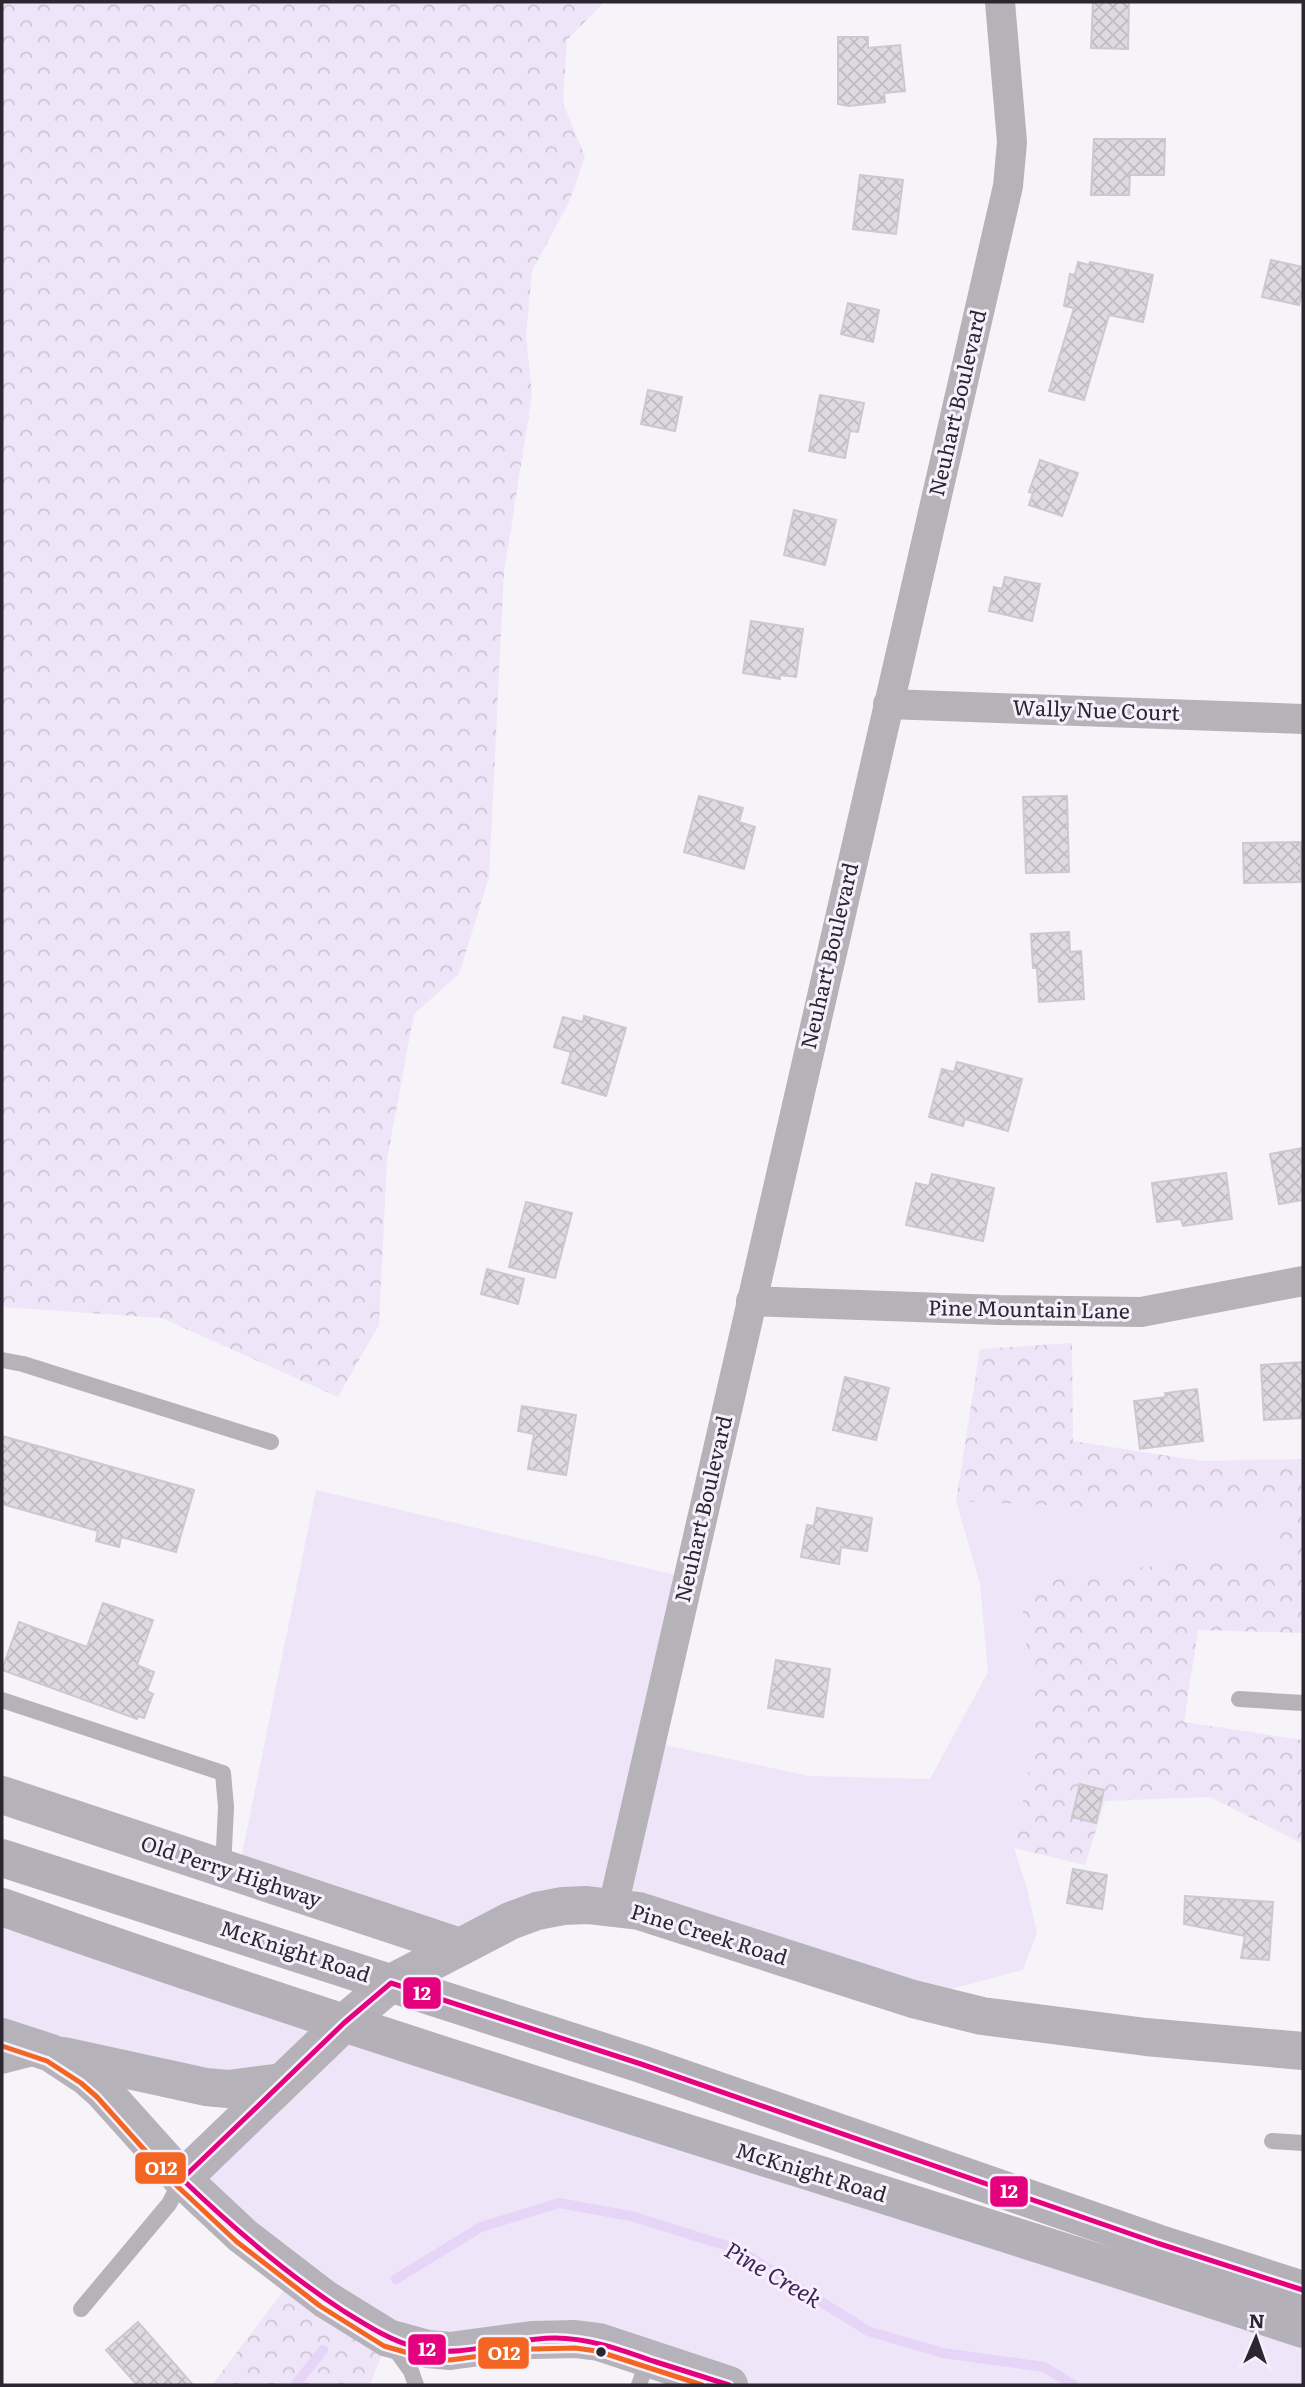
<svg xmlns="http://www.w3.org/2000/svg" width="1305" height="2387" font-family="Literata,serif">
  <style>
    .green { fill: #efe5f8 }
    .forest { fill: url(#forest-crowns) }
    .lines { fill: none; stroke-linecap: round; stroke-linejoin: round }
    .stream { stroke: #e7d5f8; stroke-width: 10 }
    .building { fill: url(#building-cross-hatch); stroke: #ccc8cf; stroke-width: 2 }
    .lane { stroke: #b5b2b8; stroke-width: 16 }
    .street { stroke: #b5b2b8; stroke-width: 30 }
    .secondary { stroke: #b5b2b9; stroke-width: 38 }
    .highway { stroke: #b4b0b8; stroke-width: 38 }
    .bus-1-casing { stroke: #f6f0fc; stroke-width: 10 }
    .bus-2-casing { stroke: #f6f0fc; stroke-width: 10 }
    .bus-1 { stroke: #e5007d; stroke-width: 5 }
    .bus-2 { stroke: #f26522; stroke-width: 5 }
    .bus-dot { fill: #2b2630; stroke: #f6f0fc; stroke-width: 2.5 }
    .labels { text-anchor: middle; stroke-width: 6; stroke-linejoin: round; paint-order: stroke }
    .street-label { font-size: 21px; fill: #2b2630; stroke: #f6f0fc }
    .water-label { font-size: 23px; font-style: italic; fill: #402158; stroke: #f6f0fc }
    .line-badge { stroke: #f6f0fc; stroke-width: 2.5 }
    .badge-label { font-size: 19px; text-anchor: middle; font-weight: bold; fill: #fff }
  </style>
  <defs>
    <pattern id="forest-crowns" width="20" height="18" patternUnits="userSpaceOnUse" patternTransform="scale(1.75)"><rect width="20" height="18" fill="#efe5f8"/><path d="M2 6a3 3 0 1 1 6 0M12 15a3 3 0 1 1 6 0" fill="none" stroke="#cdc4d5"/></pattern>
    <pattern id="building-cross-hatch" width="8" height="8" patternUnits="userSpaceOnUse" patternTransform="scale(1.75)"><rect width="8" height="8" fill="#dedae2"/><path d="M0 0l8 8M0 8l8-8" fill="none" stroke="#bfbbc2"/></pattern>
  </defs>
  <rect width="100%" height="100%" fill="#f6f3f9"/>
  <g class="green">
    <path d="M316,1490l372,88 -37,164 158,34 121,3 58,-107 -8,-88 -24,-83 323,15 -1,39 -214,20 -43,22 15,137 -22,114 13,40 10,45 -14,37 -110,29 -300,-92 -153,40 -222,-73z"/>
    <path d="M2,1907l1301,422v56h-574l-130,-43 -171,7 -246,-170 99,-96 -230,-30 -49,-36z"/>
  </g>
  <g class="forest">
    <path d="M2,2h602l-37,38 -4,63 22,54 -16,45 -37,69 -6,65 6,59 -28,177 -15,305 -30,97 -45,40 -27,145 -8,166 -41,72 -176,-79 -160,-11z"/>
    <path d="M1072,1343l1,98 128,20 102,-2v174l-105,-3 -14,92 119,18v104l-93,-47 -105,4 -20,64 -71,-17 22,-114 -15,-137 43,-22 214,-21 1,-38 -323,-15 24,-152z"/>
    <path d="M294,2277l94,61 -18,47h-158z"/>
  </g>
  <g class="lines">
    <g class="stream">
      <path d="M396,2279l85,-52 78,-24 72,13 106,33 131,82 75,22 101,14 30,18"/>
      <path d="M295,2385l28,-35"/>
    </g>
  </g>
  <g class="building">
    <path d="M1093,2h36l-1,47 -37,-1z"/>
    <path d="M838,37h30v11l32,-3 5,46 -21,2 1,9 -36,4 -11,-2z"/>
    <path d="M1094,139h71l-1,36h-34l-1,20h-38z"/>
    <path d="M860,175l43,5 -7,54 -43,-5z"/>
    <path d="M1271,260l32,7v21l-4,17 -37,-8z"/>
    <path d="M1078,262l11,3 1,-3 63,13 -10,47 -34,-7 -25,85 -35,-9 25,-83 -10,-2 6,-32 5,1z"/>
    <path d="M848,303l31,7 -6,32 -32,-8z"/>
    <path d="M648,390l34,7 -7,34 -34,-7z"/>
    <path d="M820,395l44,8 -6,29 -8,-1 -5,27 -36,-7z"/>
    <path d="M1040,460l38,13 -16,43 -33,-11 4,-12 -4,-1z"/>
    <path d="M794,510l42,10 -11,45 -41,-10z"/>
    <path d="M1005,577l35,7 -8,37 -43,-10 5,-24 8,2z"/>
    <path d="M751,621l52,8 -7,48 -16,-2v4l-37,-6z"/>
    <path d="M699,796l44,12 -4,14 16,5 -11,42 -60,-17z"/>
    <path d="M1067,796l2,76 -43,1 -3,-76z"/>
    <path d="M1301,842v40l-57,1 -1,-40z"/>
    <path d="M1069,932l1,20 11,-1 3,48 -45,3 -2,-34h-4l-2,-34z"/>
    <path d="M584,1016l42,12 -20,68 -44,-13 9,-31 -17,-5 9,-30 20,5z"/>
    <path d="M957,1062l65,17 -14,52 -43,-12 -2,7 -34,-9 13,-48 12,3z"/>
    <path d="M1303,1148v52l-24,4 -9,-50z"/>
    <path d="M1226,1173l6,46 -49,7 -2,-7 -24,3 -5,-39z"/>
    <path d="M932,1174l62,14 -11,53 -77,-16 10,-42 13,3z"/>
    <path d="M526,1202l46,11 -17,65 -46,-11z"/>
    <path d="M487,1269l37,10 -6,25 -37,-10z"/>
    <path d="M1303,1362v56l-39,2 -3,-55z"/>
    <path d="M845,1377l44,11 -13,52 -43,-10z"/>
    <path d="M1197,1389l6,52 -63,8 -6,-48 32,-4 -1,-4z"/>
    <path d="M522,1406l54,9 -10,60 -38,-6 6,-35 -16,-3z"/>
    <path d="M2,1436l192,54 -18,62 -55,-15 -2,10 -23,-6 2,-10 -96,-27z"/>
    <path d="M817,1508l55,10 -5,33 -26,-4 -2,17 -38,-7 6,-32 7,1z"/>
    <path d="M103,1603l50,17 -16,45 17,7 -7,19 6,3 -9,24 -6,-2 -1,3 -135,-49 17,-48 68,25z"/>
    <path d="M776,1660l54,9 -7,48 -55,-9z"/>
    <path d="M1080,1784l24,6 -8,33 -24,-6z"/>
    <path d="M1073,1869l34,6 -5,34 -35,-6z"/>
    <path d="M1185,1896l88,6 -4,58 -28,-2 4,-22 -61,-12z"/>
    <path d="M138,2322l55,63h-56l-31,-35z"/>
  </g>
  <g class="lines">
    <g class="lane">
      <path d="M2,1360l21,4 248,78"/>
      <path d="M1239,1699l64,4"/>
      <path d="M2,1700l221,73 3,34 -3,62"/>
      <path d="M2,2066l35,-9"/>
      <path d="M1272,2141l31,2"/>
      <path d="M81,2309l88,-105 13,-25"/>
      <path d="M393,2346l18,25 5,14"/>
      <path d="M639,2385l9,-26"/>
    </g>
    <g class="street">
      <path d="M888,704l415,15"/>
      <path d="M751,1301l248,9 142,2 162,-31"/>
      <path d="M613,1907l395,-1721 4,-44 -12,-140"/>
    </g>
    <g class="secondary">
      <path d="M2,1795l458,152"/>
      <path d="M2,2037l49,16 35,23 17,15 79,88 61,57 82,63 63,39 40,11 22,2 82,-11 43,-1 24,3 130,43"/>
      <path d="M64,2056l142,31 22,2 54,-7"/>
      <path d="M182,2179l162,-156 47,-40 119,-62 27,-10 26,-5 24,-1 52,6 274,88 69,17 164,21 157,14"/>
    </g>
    <g class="highway">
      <path d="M2,1858l639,206 516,179 146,47"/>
      <path d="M2,1907c430,152 868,280 1301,422"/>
    </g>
    <g class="bus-1-casing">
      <path id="bus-1" d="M729,2385c-25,-8 -51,-16 -76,-24 -32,-11 -64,-23 -98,-23 -46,0 -91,21 -137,10 -27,-7 -52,-23 -76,-38 -58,-38 -110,-83 -160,-131l162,-156 47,-40 250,81 516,179 146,47"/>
    </g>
    <g class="bus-2-casing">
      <path id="bus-2" d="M2,2046l45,15 34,22 16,14 79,88 61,57 83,64 64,40 42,12 24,2 83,-11 42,-1 22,3 105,34"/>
    </g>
    <use href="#bus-1" class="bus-1"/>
    <use href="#bus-2" class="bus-2"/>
  </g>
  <circle class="bus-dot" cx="601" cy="2352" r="6"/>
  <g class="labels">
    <g class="street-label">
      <text transform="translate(958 403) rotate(-77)" y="7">Neuhart Boulevard</text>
      <text transform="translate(1096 711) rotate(2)" y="7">Wally Nue Court</text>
      <text transform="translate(830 956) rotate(-77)" y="7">Neuhart Boulevard</text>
      <text transform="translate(1029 1310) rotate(1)" y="7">Pine Mountain Lane</text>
      <text transform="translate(704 1509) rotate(-77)" y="7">Neuhart Boulevard</text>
      <text transform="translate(231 1872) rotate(18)" y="7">Old Perry Highway</text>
      <text transform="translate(709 1935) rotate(17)" y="7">Pine Creek Road</text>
      <text transform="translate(295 1952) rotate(18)" y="7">McKnight Road</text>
      <text transform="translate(811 2173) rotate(17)" y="7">McKnight Road</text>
    </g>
    <g class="water-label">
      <text transform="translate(773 2275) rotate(30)" y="8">Pine Creek</text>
    </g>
  </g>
  <g class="line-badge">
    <rect x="402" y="1976" width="40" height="34" rx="7" fill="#e5007d"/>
    <rect x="134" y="2151" width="53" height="34" rx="7" fill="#f26522"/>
    <rect x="989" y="2175" width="40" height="33" rx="7" fill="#e5007d"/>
    <rect x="407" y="2333" width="40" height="33" rx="7" fill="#e5007d"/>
    <rect x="477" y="2336" width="53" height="34" rx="7" fill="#f26522"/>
  </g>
  <g class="badge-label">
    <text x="422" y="2000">12</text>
    <text x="161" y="2175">O12</text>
    <text x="1009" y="2198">12</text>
    <text x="427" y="2356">12</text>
    <text x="504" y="2360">O12</text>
  </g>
  <rect width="1305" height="2387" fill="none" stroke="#2b2630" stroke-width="7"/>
  <g transform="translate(1256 2338) rotate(2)" stroke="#f6f0fc" stroke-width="5" paint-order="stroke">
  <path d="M0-5L12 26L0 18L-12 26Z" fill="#2b2630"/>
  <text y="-10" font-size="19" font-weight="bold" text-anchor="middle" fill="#2b2630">N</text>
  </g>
</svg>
